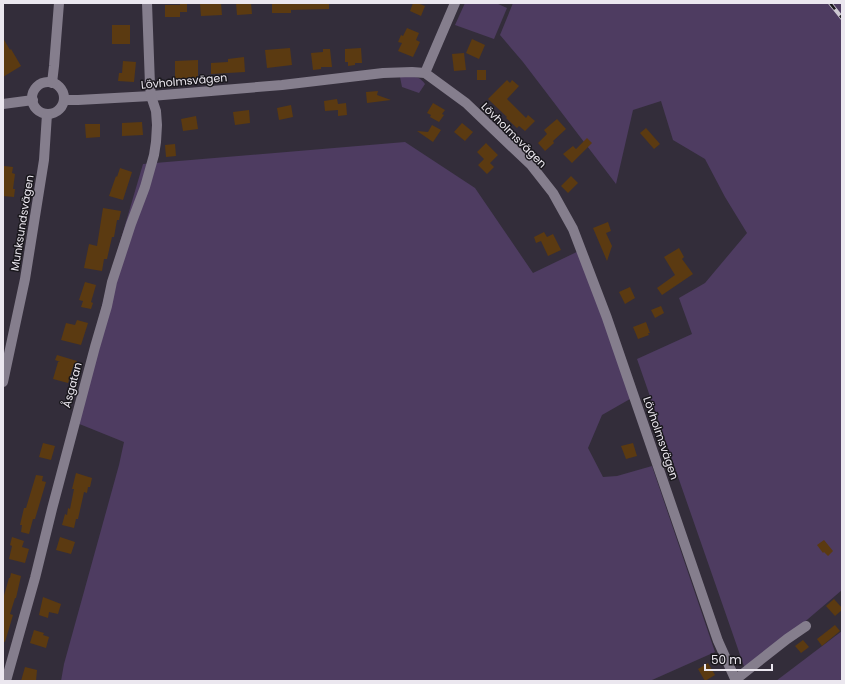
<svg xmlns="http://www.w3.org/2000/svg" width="845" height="684" font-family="Poppins,sans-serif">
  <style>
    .green { fill: #4e3c61 }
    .building { fill: #5b3a11 }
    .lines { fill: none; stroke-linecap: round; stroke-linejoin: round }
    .minor { stroke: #857e8d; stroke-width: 10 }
    .rail-casing { stroke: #cdc8d1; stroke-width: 4 }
    .rail { stroke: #19171c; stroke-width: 2.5; stroke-dasharray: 8; stroke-linecap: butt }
    .labels { text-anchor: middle; stroke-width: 3; stroke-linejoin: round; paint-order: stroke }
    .street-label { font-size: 11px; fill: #ebe7ef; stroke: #19171c }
  </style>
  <rect width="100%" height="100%" fill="#332d3a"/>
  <g class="green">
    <path d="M465,3h31l11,5 -13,31 -39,-14z"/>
    <path d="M513,3h329v587l-96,82 -109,-313 55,-25 -13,-36 26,-15 42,-50 -22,-36 -20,-38 -32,-19 -12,-39 -28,9 -17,74 -93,-122 -23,-27z"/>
    <path d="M400,77c10,0 18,-3 25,7l-6,9 -17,-6z"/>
    <path d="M405,142l70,46 58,85 52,-25 52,147 -35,20 -14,33 15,29 14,-1 35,-10 63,186 -63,28 1,1h-592l3,-17 55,-199 5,-23 -52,-21 34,-131 37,-126z"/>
    <path d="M842,631v50h-66z"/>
  </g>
  <g class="building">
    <path d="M180,3h7v9h-7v5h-15v-12h15z"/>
    <path d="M213,3h8l1,12 -21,1 -1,-12z"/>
    <path d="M236,3h15l1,11 -15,1z"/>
    <path d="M272,3h57v6l-38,1v3h-19z"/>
    <path d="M413,3h4l8,3 -4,10 -11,-5z"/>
    <rect x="112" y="25" width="18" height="19"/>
    <path d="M407,28l12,5 -3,7 4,2 -7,15 -15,-6 4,-8 -4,-1 3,-7 2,1z"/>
    <path d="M3,38l7,12 1,-1 10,17 -18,11z"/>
    <path d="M472,39l13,6 -6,14 -13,-6z"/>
    <path d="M290,48l2,17 -25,3 -2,-18z"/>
    <path d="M361,48l1,15h-7v2l-7,1v-4h-3v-13z"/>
    <path d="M323,49h7l2,18h-11v2l-8,1 -2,-17 12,-1z"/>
    <path d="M464,53l2,17 -12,1 -2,-17z"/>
    <path d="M244,57l1,15 -34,2v-11l17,-1v-3z"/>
    <path d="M198,60v18h-23v-17z"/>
    <path d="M123,61l13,1 -2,20 -16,-1 1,-8h3z"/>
    <rect x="477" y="70" width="9" height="10"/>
    <path d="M507,80l3,3 2,-3 7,6 -12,13 19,19 2,-3 7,6 -10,10 -6,-5 -2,2 -11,-10 1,-1 -19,-18z"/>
    <path d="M378,91l-1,4 14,5 -24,3 -1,-11z"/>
    <path d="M337,99l1,5 8,-1 1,12 -9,1v-6l-13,1 -1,-10z"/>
    <path d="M433,103l12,7 -3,4 2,1 -5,7 -9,-5 1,-2 -4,-2z"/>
    <path d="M291,105l2,12 -14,3 -2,-12z"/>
    <path d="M249,110l1,13 -15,2 -2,-13z"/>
    <path d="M196,116l2,13 -15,2 -2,-12z"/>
    <path d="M557,119l9,10 -13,12 1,2 -9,8 -7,-8 9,-9 -3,-4z"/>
    <path d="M142,122l1,13 -21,1v-13z"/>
    <path d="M462,123l11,9 -8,9 -11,-9z"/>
    <path d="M85,124h15v13l-14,1z"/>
    <path d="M432,125l9,5 -8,12 -16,-11 11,1z"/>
    <path d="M646,128l14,16 -6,5 -14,-16z"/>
    <path d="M587,138l5,5 -20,20 -9,-9 10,-8 3,3z"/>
    <path d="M486,143l12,12 -8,8 4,4 -7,7 -9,-9 6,-6 -7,-7z"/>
    <path d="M175,144l1,12 -10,1 -1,-12z"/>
    <path d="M4,166l9,1 -1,6 3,1 -2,15h2l-1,8 -11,-1v-23z"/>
    <path d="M120,168l12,4 -9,28 -14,-4 7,-20 1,1z"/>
    <path d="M571,176l7,7 -10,10 -7,-7z"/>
    <path d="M103,208l18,3 -2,9h-2l-3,17h-2l-5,22h-3l-2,12 -18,-3 5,-24 8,2z"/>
    <path d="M608,222l3,9 -5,2 6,13 -5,15 -14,-33z"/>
    <path d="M544,232l3,5 6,-3 8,16 -13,6 -7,-15 -5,2 -2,-6z"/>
    <path d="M679,248l5,9 -2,2 11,15 -31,21 -5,-7 18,-13 -11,-18z"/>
    <path d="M85,282l11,3 -5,17 2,1 -2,6 -10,-2 2,-6 -4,-1z"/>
    <path d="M630,287l5,11 -10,6 -6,-12z"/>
    <path d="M661,306l3,7 -9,5 -4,-8z"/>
    <path d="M77,320l11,3 -7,22 -20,-5 5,-17 9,2z"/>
    <path d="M646,322l4,11h-2l1,2 -11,4 -5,-12z"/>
    <path d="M57,355l20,6 -2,6h-2l-5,16 -15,-4 5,-17h2l-5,-2z"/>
    <path d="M43,443l12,3 -4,14 -12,-3z"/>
    <path d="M633,443l4,13 -11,3 -5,-13z"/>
    <path d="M76,473l16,5 -2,9h-2l-1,6 -3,-1 -6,27h-2l-2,9 -12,-3 3,-11 2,1 1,-7 2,1 4,-20h-2z"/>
    <path d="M36,475l7,1 -1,5 4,1 -11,37h-2l-4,15 -8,-2 1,-7h-2l4,-17h2z"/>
    <path d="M12,537l12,4 -2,6 7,2 -4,14 -16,-4 3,-13 -2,-1z"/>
    <path d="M60,537l15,5 -4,12 -15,-4z"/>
    <path d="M824,540l9,11 -5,5 -4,-4 -1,1 -6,-8z"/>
    <path d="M11,573l10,3 -5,22h-1l-5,16 3,1 -8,27 -2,-1v-42l6,-21h1z"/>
    <path d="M43,597l18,7 -3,10 -9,-2 -1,6 -9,-3z"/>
    <path d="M834,599l8,9v2l-7,6 -9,-10z"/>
    <path d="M835,625l5,6 -18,15 -5,-7z"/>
    <path d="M34,630l10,3 -1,2 6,2 -3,11 -16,-5z"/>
    <path d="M803,640l6,7 -8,6 -6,-7z"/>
    <path d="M708,663l7,12 -10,6 -7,-12z"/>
    <path d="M25,667l12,3 -1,11h-15z"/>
  </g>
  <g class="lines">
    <g class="minor">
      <path d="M425,73l30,-70"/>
      <circle cx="48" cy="98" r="16"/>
      <path d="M52,83l2,-17 5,-63"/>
      <path d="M64,100h14l73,-4 131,-11 101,-12 29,-1 13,1 41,30 65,62 22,28 20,36 34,89 111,323 18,40"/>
      <path d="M3,104l30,-4"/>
      <path d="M3,382l22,-103 19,-119 3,-46"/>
      <path d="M735,680l52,-41 19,-13"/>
      <path d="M6,681l29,-103 17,-69 43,-162 12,-41 5,-24 19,-58 14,-37 9,-32 2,-13 1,-17 -1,-14 -5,-15 -1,-11 -3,-82"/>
    </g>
    <g class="rail-casing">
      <path id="rail" d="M830,3l12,15"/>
    </g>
    <use href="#rail" class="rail"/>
  </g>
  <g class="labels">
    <g class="street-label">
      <text transform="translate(184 81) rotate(-5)" y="4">Lövholmsvägen</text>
      <text transform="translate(514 135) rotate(45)" y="4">Lövholmsvägen</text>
      <text transform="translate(22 223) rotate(-81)" y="4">Munksundsvägen</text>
      <text transform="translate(72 385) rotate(-75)" y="4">Åsgatan</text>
      <text transform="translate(661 438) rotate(71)" y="4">Lövholmsvägen</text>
    </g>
  </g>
  <rect width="845" height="684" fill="none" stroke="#ebe7ef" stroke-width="8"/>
  <path d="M705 664v6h67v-6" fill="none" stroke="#ebe7ef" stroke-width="2"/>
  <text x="711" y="664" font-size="12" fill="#ebe7ef" stroke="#19171c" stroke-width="3" paint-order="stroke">50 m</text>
</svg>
